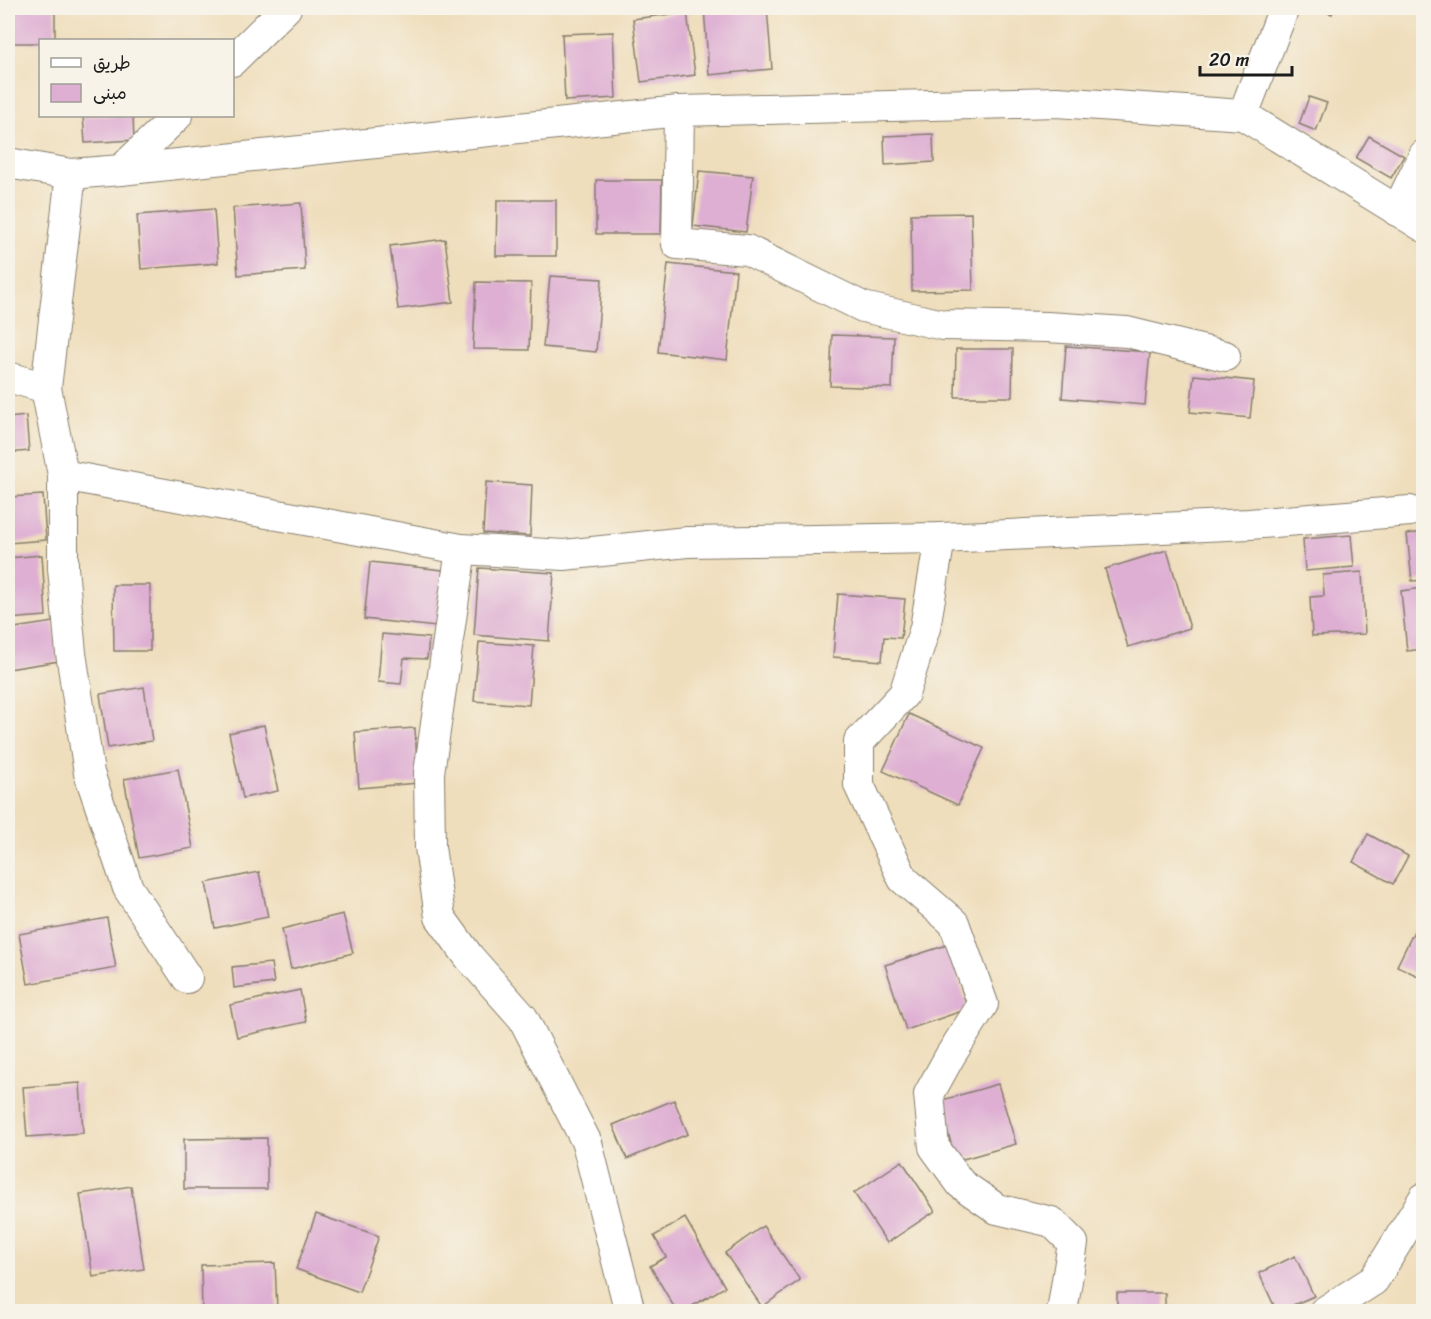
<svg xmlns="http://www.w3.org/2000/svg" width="1431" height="1319" font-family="Sriracha,'Playpen Sans Arabic',sans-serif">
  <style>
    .building { fill: #deafd3 }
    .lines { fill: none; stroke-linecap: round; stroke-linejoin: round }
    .minor-casing { stroke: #867d6c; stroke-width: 32 }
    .minor { stroke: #fff; stroke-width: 30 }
  </style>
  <rect width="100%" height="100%" fill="#f7f3e8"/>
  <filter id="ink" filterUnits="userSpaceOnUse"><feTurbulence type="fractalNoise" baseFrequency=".0167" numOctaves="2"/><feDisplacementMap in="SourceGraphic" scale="12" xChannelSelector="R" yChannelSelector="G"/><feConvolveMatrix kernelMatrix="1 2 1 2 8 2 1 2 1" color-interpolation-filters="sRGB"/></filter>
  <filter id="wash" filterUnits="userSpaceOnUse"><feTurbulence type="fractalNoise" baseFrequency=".008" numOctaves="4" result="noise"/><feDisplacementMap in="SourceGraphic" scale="24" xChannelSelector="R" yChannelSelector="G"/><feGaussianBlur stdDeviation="1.35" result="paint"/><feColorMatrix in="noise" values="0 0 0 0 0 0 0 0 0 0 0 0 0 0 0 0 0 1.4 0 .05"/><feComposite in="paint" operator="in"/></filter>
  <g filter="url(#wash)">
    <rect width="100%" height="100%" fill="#efdebc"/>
    <g id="blocks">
      <g class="building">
        <path d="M8,8h47v32h-15v3h-32z"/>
        <path d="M125,8h18l-17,5z"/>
        <path d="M704,8h63l5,61 -63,6z"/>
        <path d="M1314,8h20l-2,6z"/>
        <path d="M687,12l8,63 -54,7 -8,-63z"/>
        <path d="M613,32l3,66 -51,3 -3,-67z"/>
        <path d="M1309,97l18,6 -11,28 -17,-7z"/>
        <path d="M83,116h50l1,24 -49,3z"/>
        <path d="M933,134l1,28 -49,3 -1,-29z"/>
        <path d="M1369,136l35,20 -13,22 -35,-20z"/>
        <path d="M699,171l54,5 -7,56 -53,-6z"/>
        <path d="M596,180h66l-1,54h-65z"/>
        <path d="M497,200h59v56h-60z"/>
        <path d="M301,203l4,67 -67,5 -5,-67z"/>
        <path d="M214,209l4,54 -77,6 -4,-54z"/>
        <path d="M971,213l2,77 -61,1 -1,-77z"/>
        <path d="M445,239l8,63 -55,7 -8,-63z"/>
        <path d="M668,264l68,7 -9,89 -69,-8z"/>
        <path d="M550,276l52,3 -6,73 -53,-5z"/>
        <path d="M476,282l55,1 -2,67 -56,-1z"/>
        <path d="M832,335l62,2 -2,51 -62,-2z"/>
        <path d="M1066,346l84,6 -5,53 -83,-7z"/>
        <path d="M956,349h57l-1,48h-57z"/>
        <path d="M1194,375l60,6 -4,37 -60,-6z"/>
        <path d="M26,416l3,35 -21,2v-35z"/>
        <path d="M486,482l46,3 -2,51 -47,-3z"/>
        <path d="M43,495l3,45 -38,3v-46z"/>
        <path d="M1424,532v48l-12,1 -5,-47z"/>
        <path d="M1351,535l3,32 -49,4 -2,-32z"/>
        <path d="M1167,550l23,78 -62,19 -23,-78z"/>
        <path d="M42,555l4,61 -38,3v-61z"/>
        <path d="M370,562l73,8 -7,57 -72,-8z"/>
        <path d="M479,568l75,5 -5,68 -75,-6z"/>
        <path d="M1362,572l3,62 -53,2 -2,-39 14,-1 -1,-21z"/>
        <path d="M113,585h37v66h-36z"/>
        <path d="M1424,588v61l-17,2 -6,-60z"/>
        <path d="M838,594l67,5 -4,39 -17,-1 -2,24 -49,-4z"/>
        <path d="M53,622l6,39 -51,8v-40z"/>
        <path d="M382,634l47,4 -2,21 -23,-1 -3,26 -23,-2z"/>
        <path d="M479,642l55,4 -5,59 -55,-4z"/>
        <path d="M144,687l8,54 -44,7 -8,-54z"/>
        <path d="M909,714l75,34 -26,57 -75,-34z"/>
        <path d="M264,725l14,66 -35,7 -14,-65z"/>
        <path d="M415,728l3,55 -59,5 -4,-56z"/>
        <path d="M178,769l15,79 -54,10 -15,-79z"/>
        <path d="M1368,834l40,22 -15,28 -40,-22z"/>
        <path d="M259,872l9,45 -53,11 -9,-45z"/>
        <path d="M343,914l10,39 -62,16 -9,-40z"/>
        <path d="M1421,917l3,1v61l-27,-13z"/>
        <path d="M107,918l9,50 -88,16 -9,-50z"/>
        <path d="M947,945l21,64 -62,21 -21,-65z"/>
        <path d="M271,963l3,20 -40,5 -2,-21z"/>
        <path d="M300,990l6,32 -69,15 -7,-32z"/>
        <path d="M80,1083l3,50 -56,4 -4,-50z"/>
        <path d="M998,1084l18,60 -60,17 -17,-60z"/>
        <path d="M674,1100l14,34 -61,25 -14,-34z"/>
        <path d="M267,1138v51h-83v-50z"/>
        <path d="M902,1161l33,50 -48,32 -33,-50z"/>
        <path d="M131,1186l13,83 -51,8 -13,-83z"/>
        <path d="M316,1214l63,22 -20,56 -63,-23z"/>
        <path d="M685,1218l40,69 -43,25h-5l-27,-46 16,-9 -12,-21z"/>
        <path d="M763,1226l37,54 -38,27 -37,-54z"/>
        <path d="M1295,1256l19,40 -37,16 -18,-39z"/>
        <path d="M275,1263l2,47 -75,2 -1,-47z"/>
        <rect x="1117" y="1293" width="48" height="19"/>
      </g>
    </g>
  </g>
  <g filter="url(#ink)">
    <use href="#blocks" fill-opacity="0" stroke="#867d6c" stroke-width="1.5"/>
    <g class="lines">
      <g class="minor-casing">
        <g id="minor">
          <path d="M232,61l54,-53"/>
          <path d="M679,111l-2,133 70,6 116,57 80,18 104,2 80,5 98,24"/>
          <path d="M1243,115l41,-107"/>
          <path d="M8,163l63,11"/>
          <path d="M121,170l56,-54"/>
          <path d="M1397,211l27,-56"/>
          <path d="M8,377l38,11 25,-214 50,-4 558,-59 378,-9 186,13 181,112"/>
          <path d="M46,388l17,87v93l8,85 18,120 39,115 59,90"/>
          <path d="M63,475l398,74 103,6 123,-13 253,-4 309,-14 161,-13"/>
          <path d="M940,538l-15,90 -21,66 -45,48v43l44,94 51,44 29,81 -33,52 -21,38 5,53 27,37 36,25 55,13 21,21 -11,69"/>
          <path d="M461,549l-32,224 1,74 10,70 29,40 54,61 64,125 43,169"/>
          <path d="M1324,1312l50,-32 50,-82"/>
        </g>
      </g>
      <use href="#minor" class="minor"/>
    </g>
  </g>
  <rect width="1431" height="1319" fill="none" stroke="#f7f3e8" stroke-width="30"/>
  <rect x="39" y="39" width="195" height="78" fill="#f7f3e8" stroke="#9f9d96" stroke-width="1.5"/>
  <rect x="51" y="58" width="30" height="9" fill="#ffffff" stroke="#9f9d96" stroke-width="1.5"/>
  <text x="93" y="69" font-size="18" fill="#1c1c1c">طريق</text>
  <rect x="51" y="84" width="30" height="18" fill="#deafd3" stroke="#9f9d96" stroke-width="1.5"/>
  <text x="93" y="99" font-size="18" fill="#1c1c1c">مبنى</text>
  <path d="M1200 66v9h92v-9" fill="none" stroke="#1c1c1c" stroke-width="3"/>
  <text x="1209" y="66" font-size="18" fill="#1c1c1c" stroke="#f7f3e8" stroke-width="4.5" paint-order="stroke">20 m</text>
</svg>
